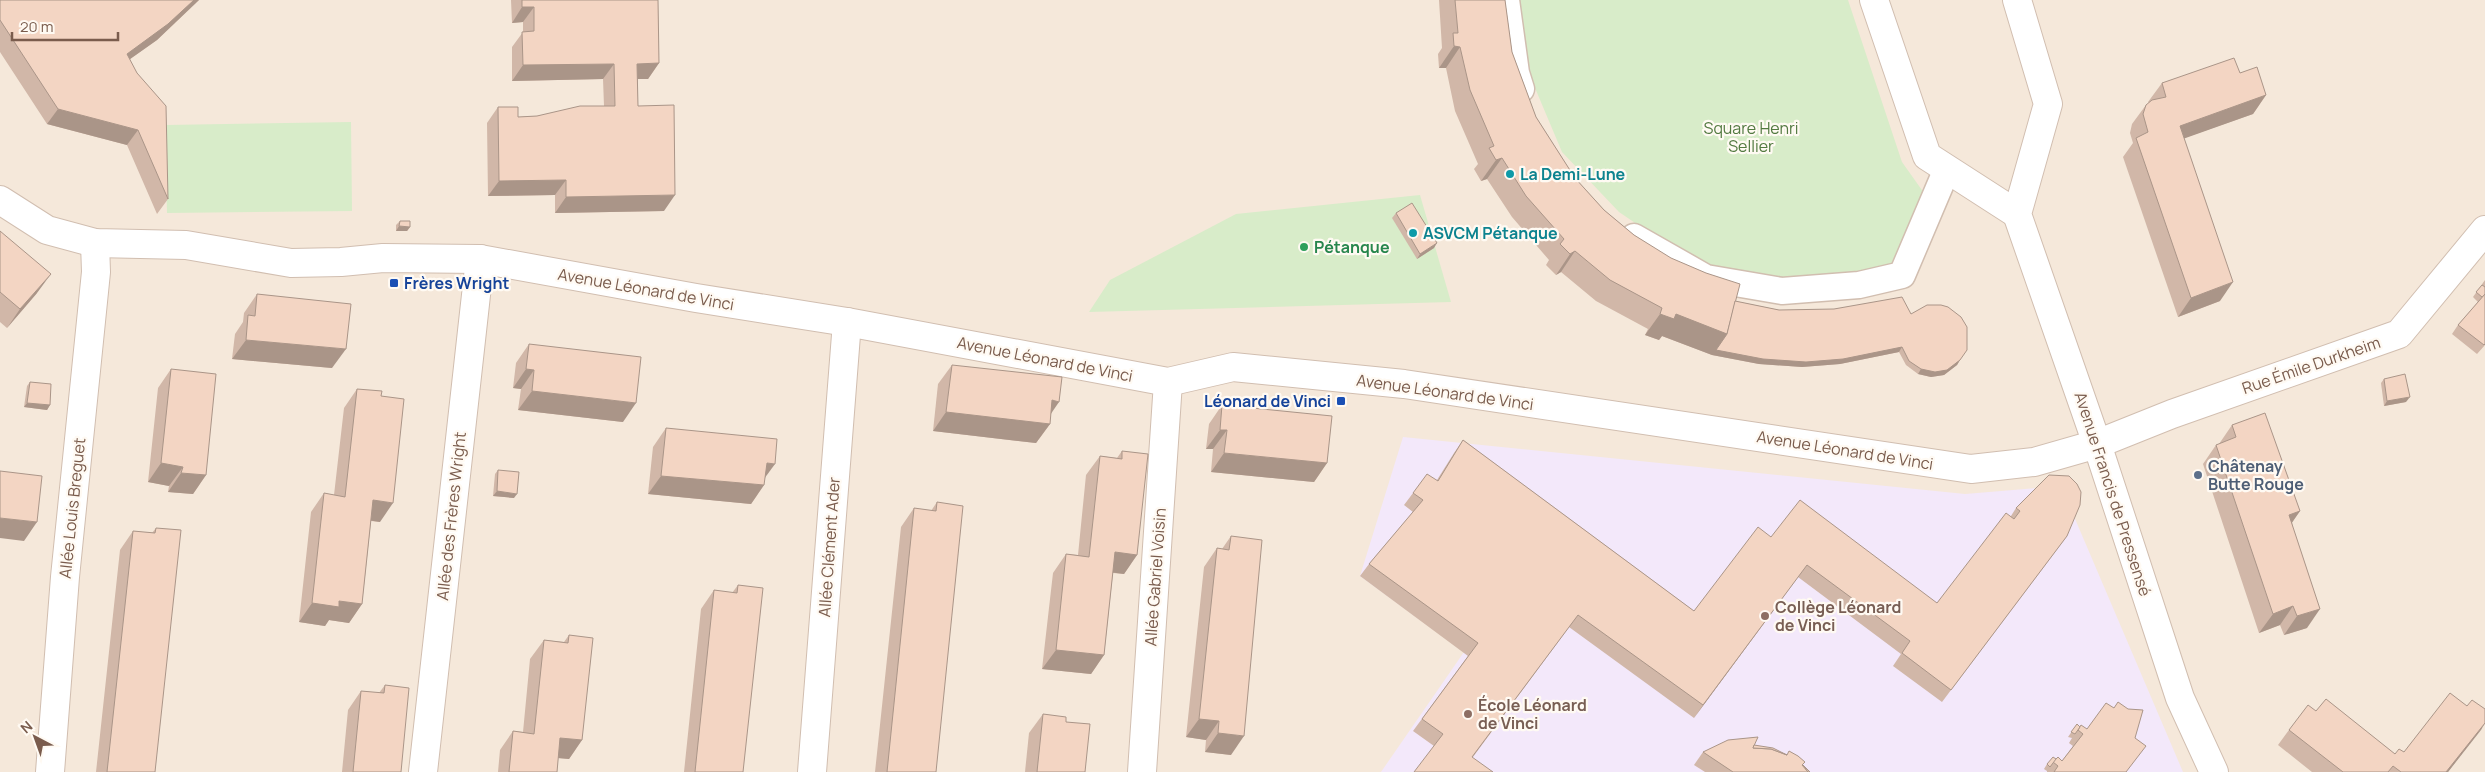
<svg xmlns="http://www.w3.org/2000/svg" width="2485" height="772" font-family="Manrope,sans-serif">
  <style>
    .residential { fill: #f5e8da }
    .education { fill: #f3e8fa }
    .green { fill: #d8ecc9 }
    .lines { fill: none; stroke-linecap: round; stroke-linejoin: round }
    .pedestrian-casing { stroke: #d1beb0; stroke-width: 29 }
    .minor-casing { stroke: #d1beb0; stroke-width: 30 }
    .pedestrian { stroke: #fff; stroke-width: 26 }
    .minor { stroke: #fff; stroke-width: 28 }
    .wall { fill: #d1b7a8 }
    .shaded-wall { fill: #aa9588 }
    .building { fill: #f3d5c3; stroke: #aa9588 }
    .culture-dot { fill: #0f9aa8; stroke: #fffaf3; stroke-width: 2 }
    .leisure-dot { fill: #2e9e5b; stroke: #fffaf3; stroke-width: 2 }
    .transit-dot { fill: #1a4fb4; stroke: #fffaf3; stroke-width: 2 }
    .service-dot { fill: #5c6f8a; stroke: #fffaf3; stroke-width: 2 }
    .education-dot { fill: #8d6e63; stroke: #fffaf3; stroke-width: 2 }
    .labels { text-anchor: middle; stroke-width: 4.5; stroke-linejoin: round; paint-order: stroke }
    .park-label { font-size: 16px; fill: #537a41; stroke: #fffaf3 }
    .culture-label { font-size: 16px; font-weight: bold; fill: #0d838f; stroke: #fffaf3; text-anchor: start }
    .leisure-label { font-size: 16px; font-weight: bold; fill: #27864d; stroke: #fffaf3; text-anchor: start }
    .transit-label { font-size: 16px; font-weight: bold; fill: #164399; stroke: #fffaf3; text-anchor: start }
    .street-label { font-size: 16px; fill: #7a5c4d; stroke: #fffaf3 }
    .service-label { font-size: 16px; font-weight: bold; fill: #4e5e75; stroke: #fffaf3; text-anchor: start }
    .education-label { font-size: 16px; font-weight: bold; fill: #785e54; stroke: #fffaf3; text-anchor: start }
  </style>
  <rect width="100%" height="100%" fill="#fdf6ec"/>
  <rect class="residential" x="0" y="0" width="2485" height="772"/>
  <path class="education" d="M1403,437l562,57 96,-8 122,286h-802l83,-120 -104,-76z"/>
  <g class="green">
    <path d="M1519,0h329l54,162 22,31 -37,80 -112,9 -81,-19 -75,-51 -57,-60 -35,-83z"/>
    <path d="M351,122l1,89 -185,2 -2,-88z"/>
    <path d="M1420,195l31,107 -362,10 21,-32 126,-66z"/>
  </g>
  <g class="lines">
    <g class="pedestrian-casing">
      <g id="pedestrian">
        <path d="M1506,0l10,73 5,16"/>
        <path d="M1634,237l72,41 76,13 77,-6 43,-10 45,-106"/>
      </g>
    </g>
    <g class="minor-casing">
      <g id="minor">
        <path d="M1874,0l53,156 90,58"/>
        <path d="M2017,0l31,104 -31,110 80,230 83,254 34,74"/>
        <path d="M0,200l47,30 48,13 91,2 105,18 50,-1 42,-4 97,1 216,39 151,24 321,60 65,-15 171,17 567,85 63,-7 63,-18 75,-30 227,-80 86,-104"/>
        <path d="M50,772l15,-195 31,-305 -1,-29"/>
        <path d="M423,772l57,-513"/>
        <path d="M812,772l35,-450"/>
        <path d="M1142,772l26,-390"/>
      </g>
    </g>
    <use href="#pedestrian" class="pedestrian"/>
    <use href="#minor" class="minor"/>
  </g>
  <g class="wall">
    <path d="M0,0h199l-42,40 -27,19 38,140 -11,15 -30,-69 -80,-21 -47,-72z"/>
    <path d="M511,0h147l1,63 -11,16h-10v27l26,105 -109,2v-18l-67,1 -1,-73 11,-16 20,10 19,-1 67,-10 -1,-27 -91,2v-34l11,-15v-10l-11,1z"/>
    <path d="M1439,0h66l7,52 24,65 39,61 29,32 30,25 101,66 44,9 132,4 49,46 -3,5 -13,10 -13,2 -13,-3 -12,-9 -7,-13 -59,12 -38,3 -43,-3 -47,-9 -50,-19 -3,4 -14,-5 3,-6 -52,-28 -35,-29 -5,3 -10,-10 3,-5 -37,-43 -25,-38 -6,2 -7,-12 4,-5 -23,-53 -9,-43h-7l-1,-14 4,-6z"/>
    <path d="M2240,73l26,22 -13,19 -69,24 36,163 -42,16 -55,-160 10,-14 -3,-10 2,-9 14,-19 3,-2 -1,-1 14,-19z"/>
    <path d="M1396,213l38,35 -17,11 -25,-41z"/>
    <path d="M400,221l10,6 -3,4h-11v-6z"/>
    <path d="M0,231l37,62 -30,35 -7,-6z"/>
    <path d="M2485,280v65l-8,9 -25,-20 6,-9 20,-23 -5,-5z"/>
    <path d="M257,294l75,74 -100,-9 3,-25 8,-12 1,-9z"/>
    <path d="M529,344l94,78 -105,-12 3,-21 -8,-1 3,-25z"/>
    <path d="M952,365l98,59 -14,19 -103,-12 5,-47z"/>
    <path d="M171,369l35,106 -13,19 -25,-2 1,-6 -21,-4 10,-94z"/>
    <path d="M2384,379l22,23 -22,4 -3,-23z"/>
    <path d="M30,382l20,23 -3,5 -23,-3 3,-21z"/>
    <path d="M357,389l24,7 -1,126 -9,-1 -9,83 -13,19 -20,-3 -4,6 -26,-4 12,-110 13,-19 10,2 10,-87z"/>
    <path d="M1222,405l105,58 -13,19 -103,-10 2,-23h-7l3,-25z"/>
    <path d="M2232,425l68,86 -8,11 15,106 -23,7 -4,-10 -21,8 -56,-169 13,-19 3,-1z"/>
    <path d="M666,428l98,57 -13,19 -103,-10 5,-47z"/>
    <path d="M1463,440l231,171 77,-74 166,66 74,-87 5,-8 51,28 -125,166 -49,-36 8,-12 -103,-77 -104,141 -125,-91 -96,130 -39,-11 -21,-15 55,-75 -108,-80 9,-12 44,-52 -9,-7 9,-12 24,-13 17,-27z"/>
    <path d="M1122,451l15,104 -13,19 -11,-1 -9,82 -13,19 -49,-5 11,-96 13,-19 12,1 8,-80 14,-19 17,2z"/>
    <path d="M498,470l16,28 -21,-2 2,-22z"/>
    <path d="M937,502l-1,270h-61l26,-245 13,-19 17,3z"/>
    <path d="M156,528l-1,244h-59l24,-222 13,-19 19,2z"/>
    <path d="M1231,536v219l-26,-3 1,-12 -20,-3 18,-170 13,-19 5,1z"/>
    <path d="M738,585l5,187h-59l17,-163 13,-19 18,3z"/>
    <path d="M569,635l13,105 -13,19 -11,-1 -1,14h-59l2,-22 13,-19 10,1 7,-73 14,-19 20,2z"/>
    <path d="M385,685l16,87h-59l6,-62 13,-19 18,2z"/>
    <path d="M2467,706l18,3v14l-37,49h-136l-34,-27 11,-15 27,-19 79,43 9,-2z"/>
    <path d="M1043,714l23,8 19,50h-60l4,-39z"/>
    <path d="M2077,724l50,48h-80v-1l-3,-2 3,-5 9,-5 6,2 11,-15 -4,-3 3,-5 -4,-1z"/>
    <path d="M1754,745l49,20 7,7h-105l-11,-7 9,-13z"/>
  </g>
  <g class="shaded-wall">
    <path d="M194,0h5l-42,40 -41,29 11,-15z"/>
    <path d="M522,7h12l-11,15 -11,1z"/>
    <path d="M1454,46l6,1 -14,21h-7z"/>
    <path d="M659,63l-11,16h-21l10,-15z"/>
    <path d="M614,64l-11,15 -91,2 11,-16z"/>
    <path d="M2266,95l-13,19 -87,31 14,-19z"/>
    <path d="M58,109l80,21 -11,15 -80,-21z"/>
    <path d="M1502,158l-15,21 -6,2 15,-21z"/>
    <path d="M566,180l-11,15 -67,1 11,-15z"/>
    <path d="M675,195l-11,16 -109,2 11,-16z"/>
    <path d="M399,226l11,1 -3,4h-11z"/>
    <path d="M1437,243l-3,5 -17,11 3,-5z"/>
    <path d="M1575,251l-14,21 -5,3 14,-21z"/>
    <path d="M51,274l-14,19 -30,35 13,-19z"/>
    <path d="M2233,282l-13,19 -42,16 13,-19z"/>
    <path d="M1660,314h16l226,33 -3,5 -59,12 -38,3 -43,-3 -47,-9 -50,-19 -3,4 -14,-5z"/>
    <path d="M246,340l100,9 -14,19 -100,-9z"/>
    <path d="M1960,360l-3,5 -13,10 -13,2 -13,-3 3,-5z"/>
    <path d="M526,369l8,1 -13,19 -8,-1z"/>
    <path d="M532,391l104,12 -13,19 -105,-12z"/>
    <path d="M2410,397l-4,5 -22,4 3,-5z"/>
    <path d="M1052,400l7,2 -13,19z"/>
    <path d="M27,403l23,2 -3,5 -23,-3z"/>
    <path d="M946,412l104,12 -14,19 -103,-12z"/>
    <path d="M1220,430h7l-14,19h-7z"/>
    <path d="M1224,453l103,10 -13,19 -103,-10z"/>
    <path d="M161,463l22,4 -14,19 -21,-4z"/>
    <path d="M767,463l8,1 -14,19z"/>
    <path d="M181,473l25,2 -13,19 -25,-2z"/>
    <path d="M661,476l103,9 -13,19 -103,-10z"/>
    <path d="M497,491l20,3 -3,4 -21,-2z"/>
    <path d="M373,500l20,3 -13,19 -20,-3z"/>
    <path d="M2300,511l-13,19 2,-15z"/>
    <path d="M0,518l37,4 -13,19 -24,-3z"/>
    <path d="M1115,552l22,3 -13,19 -23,-3z"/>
    <path d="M1807,565l-9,12 -104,141 9,-13z"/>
    <path d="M339,601l23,3 -13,19 -20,-3 -4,6 -26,-4 13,-19z"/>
    <path d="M2293,606l-13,19 -21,8 14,-19z"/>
    <path d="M2320,609l-13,19 -23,7 13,-19z"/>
    <path d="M1056,650l48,5 -13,19 -49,-5z"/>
    <path d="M1199,719l20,2 -13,19 -20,-3z"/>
    <path d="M2485,723l-4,7 -33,42h-2z"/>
    <path d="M1218,733l26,3 -13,19 -26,-3z"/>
    <path d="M560,738l22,2 -13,19 -22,-2z"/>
  </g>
  <g class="building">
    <path d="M0,0h194l-26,24 -41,30 10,19 29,33 2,93 -30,-69 -80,-21 -58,-89z"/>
    <path d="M522,0h136l1,63 -22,1 1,42 36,-1 1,90 -109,2v-17l-67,1 -1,-74h20v10l19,-1 43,-10h35l-1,-42 -91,1 -1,-33 12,-1v-24h-12z"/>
    <path d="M1455,0h50l7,52 24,65 39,61 29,32 30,25 37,23 35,15 34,11 -13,50 -51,-20 -2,5 -14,-5 2,-6 -52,-28 -35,-29 -5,3 -10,-10 4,-5 -38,-43 -24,-38 -6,2 -7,-12 5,-2 -24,-56 -10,-43 -6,-1 -1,-13h5z"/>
    <path d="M2234,58l6,15 17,-6 9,28 -86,31 53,156 -42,16 -55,-160 12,-6 -5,-18 3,-9 6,-5 14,-3 -4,-14z"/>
    <path d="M1412,203l25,40 -17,11 -24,-41z"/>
    <path d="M400,221h10v6l-11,-1z"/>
    <path d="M0,231l51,43 -31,35 -20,-17z"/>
    <path d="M2482,285l3,2v7l-3,3 -6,-5z"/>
    <path d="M257,294l94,10 -5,45 -100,-9 2,-25 7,1z"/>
    <path d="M2485,294v50l-1,1 -26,-20z"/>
    <path d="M1902,297l9,17 16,-9h14l7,2 13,10 6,10v23l-7,10 -13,10 -12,2 -14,-3 -12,-8 -7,-14 -59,12 -37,3 -43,-3 -47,-9 11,-16 8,-33 44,9 55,-1z"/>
    <path d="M529,344l112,13 -5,46 -104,-12 2,-21 -8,-1z"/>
    <path d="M952,365l110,12 -3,25 -7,-2 -2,24 -104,-12z"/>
    <path d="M171,369l45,5 -10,101 -25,-2 2,-6 -22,-4z"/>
    <path d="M2405,374l5,23 -23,4 -3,-22z"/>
    <path d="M30,382l21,2 -1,21 -23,-2z"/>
    <path d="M357,389l25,2 -1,5 23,3 -11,104 -20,-3 -11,104 -23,-3v6l-27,-4 12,-110 21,4z"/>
    <path d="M1222,405l110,11 -5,47 -103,-10 3,-23h-7z"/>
    <path d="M2265,413l35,98 -11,4 31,94 -23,7 -4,-10 -20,8 -57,-169 20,-8 -4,-12z"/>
    <path d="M666,428l111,11 -2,25 -8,-1 -3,22 -103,-9z"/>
    <path d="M1463,440l231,171 64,-84 13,10 29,-37 137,103 69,-90 8,6 6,-8 -4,-3 33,-33 20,1 8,8 4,8 -1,13 -13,31 -116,154 -49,-37 8,-12 -103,-76 -104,140 -125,-90 -106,142 21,15h-79l29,-38 -21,-15 56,-76 -109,-79 54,-64 -10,-7 14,-19 11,7z"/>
    <path d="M1122,451l26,3 -11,101 -22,-3 -11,103 -48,-5 10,-96 23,3 11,-101 22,3z"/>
    <path d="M498,470l21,2 -2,22 -20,-3z"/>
    <path d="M0,471l42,5 -5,46 -37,-4z"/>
    <path d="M937,502l26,4 -27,266h-49l27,-264 22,3z"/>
    <path d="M156,528l25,2 -26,242h-48l26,-241 22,2z"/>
    <path d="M1231,536l31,4 -18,196 -26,-3 1,-12 -20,-2 18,-171 12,2z"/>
    <path d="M738,585l25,3 -20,184h-48l19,-182 23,3z"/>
    <path d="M569,635l24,3 -11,102 -22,-2 -3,34h-48l4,-41 21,3 10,-94 24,3z"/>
    <path d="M385,685l24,3 -8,84h-48l8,-81 23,2z"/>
    <path d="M2450,693l17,13 5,-6 13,9v14l-39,49h-45l-8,-6 -5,6h-45l-54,-42 19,-25 8,6 10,-12 69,55 4,-5 5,3z"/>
    <path d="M2118,702l10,7 15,1 -8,28 11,8 -20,26h-72l4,-6 -5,-4 5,-5 4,4 21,-27 -5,-4 3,-5 6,4 19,-26 8,5z"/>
    <path d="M1043,714l23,3v5l24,2 -5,48h-48z"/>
    <path d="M2077,724l3,3 -5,7 -4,-2z"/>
    <path d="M1758,737l-5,11 18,1 16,6 2,-4 9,5 7,6 -3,3 6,7h-75l-30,-20 25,-12z"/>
    <path d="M1754,745l19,3 14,7 -16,-6 -18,-1z"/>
    <path d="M2053,757l3,2 -6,8 -3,-3z"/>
    <path d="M1803,765l7,7h-2z"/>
  </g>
  <g class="culture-dot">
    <circle cx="1510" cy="174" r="5"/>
    <circle cx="1413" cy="233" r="5"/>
  </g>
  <circle class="leisure-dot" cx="1304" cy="247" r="5"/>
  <g class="transit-dot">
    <rect x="389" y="278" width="10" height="10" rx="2.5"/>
    <rect x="1336" y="396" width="10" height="10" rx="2.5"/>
  </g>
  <circle class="service-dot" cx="2198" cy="475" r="5"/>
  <g class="education-dot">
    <circle cx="1765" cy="616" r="5"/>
    <circle cx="1468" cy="714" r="5"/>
  </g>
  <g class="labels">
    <g class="park-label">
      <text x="1751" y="134">Square Henri<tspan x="1751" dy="18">Sellier</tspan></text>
    </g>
    <g class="culture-label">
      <text x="1520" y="180">La Demi-Lune</text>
      <text x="1423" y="239">ASVCM Pétanque</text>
    </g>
    <g class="leisure-label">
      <text x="1314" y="253">Pétanque</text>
    </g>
    <g class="transit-label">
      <text x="404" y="289">Frères Wright</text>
      <text x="1331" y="407" text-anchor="end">Léonard de Vinci</text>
    </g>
    <g class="street-label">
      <text transform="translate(646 289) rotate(10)" y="6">Avenue Léonard de Vinci</text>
      <text transform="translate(1045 359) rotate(11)" y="6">Avenue Léonard de Vinci</text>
      <text transform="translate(2311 365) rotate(-19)" y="6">Rue Émile Durkheim</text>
      <text transform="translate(1445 392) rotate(8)" y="6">Avenue Léonard de Vinci</text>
      <text transform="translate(1845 450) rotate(9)" y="6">Avenue Léonard de Vinci</text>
      <text transform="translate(2113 494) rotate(72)" y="6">Avenue Francis de Pressensé</text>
      <text transform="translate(72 508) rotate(-84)" y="6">Allée Louis Breguet</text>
      <text transform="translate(451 516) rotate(-84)" y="6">Allée des Frères Wright</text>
      <text transform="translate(829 547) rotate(-86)" y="6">Allée Clément Ader</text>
      <text transform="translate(1155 577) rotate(-86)" y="6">Allée Gabriel Voisin</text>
    </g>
    <g class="service-label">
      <text x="2208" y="472">Châtenay<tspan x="2208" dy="18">Butte Rouge</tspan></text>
    </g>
    <g class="education-label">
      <text x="1775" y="613">Collège Léonard<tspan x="1775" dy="18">de Vinci</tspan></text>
      <text x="1478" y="711">École Léonard<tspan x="1478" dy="18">de Vinci</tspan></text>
    </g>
  </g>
  <g transform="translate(35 737) rotate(319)" stroke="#fffaf3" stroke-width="4" paint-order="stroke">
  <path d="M0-4L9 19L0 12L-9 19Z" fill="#7a5c4d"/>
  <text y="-8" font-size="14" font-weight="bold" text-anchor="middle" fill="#7a5c4d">N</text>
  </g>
  <path d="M12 32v8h106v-8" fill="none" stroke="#7a5c4d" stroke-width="2.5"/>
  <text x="20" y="32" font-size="15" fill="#7a5c4d" stroke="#fffaf3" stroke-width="4" paint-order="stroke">20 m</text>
</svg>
